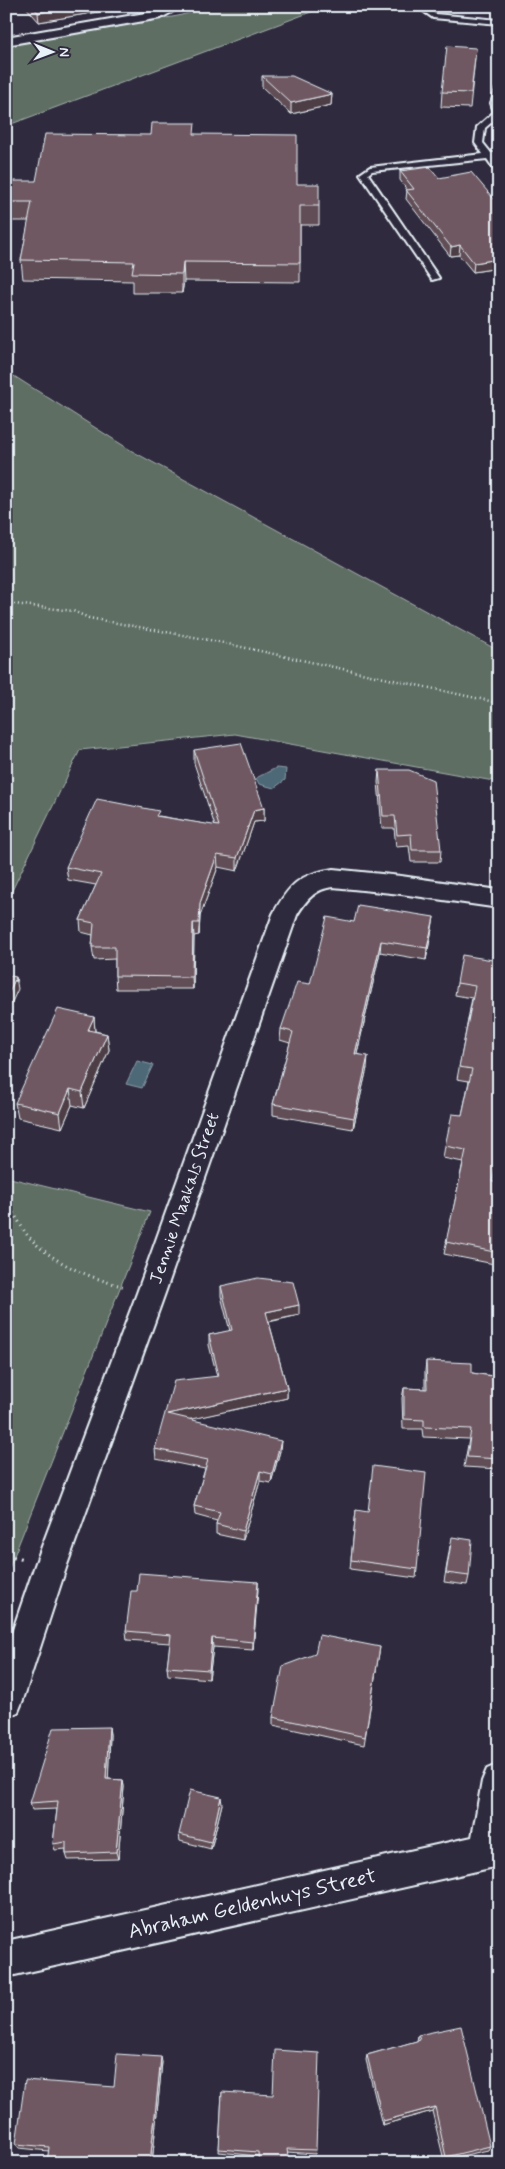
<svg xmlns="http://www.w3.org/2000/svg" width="505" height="2169" font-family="Mynerve,sans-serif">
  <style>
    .green { fill: #5f6e64; stroke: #a4b0ae }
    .water { fill: #4e6877; stroke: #8c9fab }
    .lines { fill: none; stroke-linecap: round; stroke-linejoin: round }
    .lane-casing { stroke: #e8f1f8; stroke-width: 4 }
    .street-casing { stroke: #e8f1f8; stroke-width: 4 }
    .path-far2 { stroke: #e8f1f8; stroke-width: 2.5; stroke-dasharray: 1 3; stroke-linecap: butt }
    .path-far1 { stroke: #e8f1f8; stroke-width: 3; stroke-dasharray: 1 4; stroke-linecap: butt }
    .path { stroke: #e8f1f8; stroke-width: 4; stroke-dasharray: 2 5; stroke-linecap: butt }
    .lane { fill: #2f2a3d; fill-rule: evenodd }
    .street { fill: #2f2a3d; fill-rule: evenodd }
    .wall { fill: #604d54; stroke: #e8f1f8 }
    .shaded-wall { fill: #4e3e45; stroke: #e8f1f8 }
    .building { fill: #705962; stroke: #e8f1f8 }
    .labels { text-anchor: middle; stroke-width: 4; stroke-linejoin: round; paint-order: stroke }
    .street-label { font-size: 18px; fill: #e8f1f8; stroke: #2f2a3d }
    .near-street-label { font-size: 21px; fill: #e8f1f8; stroke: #2f2a3d }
  </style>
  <rect width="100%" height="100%" fill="#2f2a3d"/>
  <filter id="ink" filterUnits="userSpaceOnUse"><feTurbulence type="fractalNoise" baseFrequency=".02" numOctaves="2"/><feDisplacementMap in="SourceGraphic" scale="10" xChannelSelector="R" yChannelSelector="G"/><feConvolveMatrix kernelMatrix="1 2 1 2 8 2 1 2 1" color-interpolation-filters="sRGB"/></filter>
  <g filter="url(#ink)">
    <g class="green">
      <path d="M201,6h126l-321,120v-81l172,-29 21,-6z"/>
      <path d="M6,371l126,80 367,200v131l-264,-48 -155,16 -74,153z"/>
      <path d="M6,1177l144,35 -144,364z"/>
    </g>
    <g class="water">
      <path d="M276,768l10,1 -1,11 -11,8 -15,-4 -3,-6z"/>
      <path d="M137,1061l16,4 -11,23 -16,-4z"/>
    </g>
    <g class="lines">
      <g class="lane-casing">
        <g id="lane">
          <path d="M416,6h8l11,8 64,6v4l-66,-6z"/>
          <path d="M496,89h3v27l-14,12 -2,15 8,10h8v4l-5,1 5,6v8h-3l-9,-13 -115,12 -4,3 71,104 -7,2 -72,-106 10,-7 113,-13 -8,-11 2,-16 17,-15 -3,-9z"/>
        </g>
      </g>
      <g class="street-casing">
        <g id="street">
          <path d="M165,6h18l-22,12 -155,27v-8l151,-26z"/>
          <path d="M333,869l68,7 98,14v18l-98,-14 -68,-7c-18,2 -27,13 -36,28l-132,378 -98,272 -44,135 -5,12 -12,5v-67l29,-85 102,-272 136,-379c16,-29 26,-40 60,-45z"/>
          <path d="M499,1764v102l-493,111v-36l466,-104 10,-56 5,-12z"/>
        </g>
      </g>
      <path class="path-far2" d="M6,603l67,8 16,7 116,21 294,64"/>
      <path class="path-far1" d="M6,1206c11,8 14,21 23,31 25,27 62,41 96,50"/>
      <path class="path" d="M6,1556l17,3"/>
      <use href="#lane" class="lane"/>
      <use href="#street" class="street"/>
    </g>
    <g class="wall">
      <path d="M25,6h90v3l-76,13z"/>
      <path d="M476,48l-6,60 -29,-1 1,-15z"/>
      <path d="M262,76l70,18 -1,11 -40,9 -29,-27z"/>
      <path d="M195,134l102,50 22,22v19h-19v57l-116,-1 -2,12h-49v-12l-110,-2 -2,-19 8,-39h-20l-3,-19 30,-21 115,-46z"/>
      <path d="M400,171l39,7 60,27v63l-26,4 -14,-17 -9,1 -44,-57 1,-9 -7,-10z"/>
      <path d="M194,750l70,58v13l-10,1 -17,49 -19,-4 -18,49 -1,19 -5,1 -1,53h-77l-1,-13v-17l-21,1 -2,-13 1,-12 -12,-3 -1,-12 16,-35 -28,-5 -2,-13 93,-51 56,10 -21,-63z"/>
      <path d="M379,770l62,80 -1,12h-29l-2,-16 -13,1 -2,-19h-12l-4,-46z"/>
      <path d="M354,922l78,7 -6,31 -46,-8 -23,102 10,14 -14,61 -80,-14v-11l17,-61 -10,-3 1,-11 29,-45z"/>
      <path d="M499,961l-6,221 6,1v82l-55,-11 19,-92 -20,-4 2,-12 17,-31 7,-34 -12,-2 15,-81 -17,-3 2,-12z"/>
      <path d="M94,1017l1,14 12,3 2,16 -25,58 -12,-3 -10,23 -44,-10 -3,-15z"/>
      <path d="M221,1286l78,29 -30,7 18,66v10l-97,21 90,32 -9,32 -11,-2 -17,59 -27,-6v-10l1,-3 -22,-6 -1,-9 11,-37 -49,-10 -1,-10 62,-73 -8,-31v-10l21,-4 -9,-35z"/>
      <path d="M426,1361l46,12 27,4v92l-35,-2 5,-28 -46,-2 -1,-8h-19l-1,-31 2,-10 21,1v-18z"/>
      <path d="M356,1510l61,59 -1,9 -66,-9z"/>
      <path d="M450,1546l19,30 -2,9 -23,-3z"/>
      <path d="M258,1582l-5,68 -40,-3 -4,32 -41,-4 -1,-8 3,-24 -43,-3 -1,-9 11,-40z"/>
      <path d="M380,1647l-16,98 -91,-20v-8z"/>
      <path d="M109,1727l1,8 -2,44 15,1 1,7 -6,72 -50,1 -2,-6v-5l-11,1 -2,-6 4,-35 -25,1 -2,-7z"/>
      <path d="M222,1804l-11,45 -31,-8 -1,-7z"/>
      <path d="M418,2035l72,111 -2,4 -44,10 -12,-49 -50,14 -16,-65 1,-5 50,-14z"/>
      <path d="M162,2062l-10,101h-105l2,-12 -30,-3 -3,-4 98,-57z"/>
      <path d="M222,2092l94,58 -1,4 -28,-2 2,11h-30l-1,-7 -39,-4z"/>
    </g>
    <g class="shaded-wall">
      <path d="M74,6h41v3l-76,13 -1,-9z"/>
      <path d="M332,94l-1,11 -40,9v-11z"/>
      <path d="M460,245l-1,10 -9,1 1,-9z"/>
      <path d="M499,259v9l-26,4 1,-9z"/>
      <path d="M183,262l1,19 -2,12v-19z"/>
      <path d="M264,808v13l-10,1 -17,49v-13l17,-48z"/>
      <path d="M217,855l1,12 -18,49 -1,19 1,-32z"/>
      <path d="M434,917l-2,12 -6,31 1,-12z"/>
      <path d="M193,923l1,13 -1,53 -1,-12z"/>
      <path d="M381,941l-1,11 -26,114 1,-12z"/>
      <path d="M16,977l2,12 -12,26v-16z"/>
      <path d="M94,1017l1,16 -7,-3z"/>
      <path d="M107,1034l2,16 -25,58 -2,-16z"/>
      <path d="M368,1056l-1,12 -14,61 1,-11z"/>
      <path d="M70,1089l2,16 -10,23 -2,-15z"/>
      <path d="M299,1305v10l-33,7v-10z"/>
      <path d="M287,1388v10l-118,26 -1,-10z"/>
      <path d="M281,1441l-1,10 -9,32 1,-9z"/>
      <path d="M260,1471v10l-17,59v-9z"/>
      <path d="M258,1582v9l-5,59v-8z"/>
      <path d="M212,1638l1,9 -4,32v-9z"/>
      <path d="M109,1727l1,8 -2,51 -2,-7z"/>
      <path d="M123,1780l1,7 -6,72 -2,-7z"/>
      <path d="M221,1797l1,7 -11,45v-7z"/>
      <path d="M161,2057l1,5 -10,101h-2z"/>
      <path d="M435,2107l-3,4 -50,14 1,-4z"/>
    </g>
    <g class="building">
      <path d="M33,6h41l-36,7z"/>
      <path d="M447,46l29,2 -5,45 -29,-1z"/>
      <path d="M262,76h30l40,18 -41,9z"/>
      <path d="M152,123h43l-1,11 103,1v49h22v22h-19v57l-117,-1 -1,12 -50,-1 2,-11 -113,-2 11,-58h-26l5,-21h25l9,-47 106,1z"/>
      <path d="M430,167l9,11 32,-6 28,33v54l-25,4 -14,-18 -9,2 -45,-57 8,-1 -14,-18z"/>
      <path d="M241,743l23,65 -10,2 -17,48 -20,-3 -17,48 -1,20h-6l-1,54 -77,-1v-29h-23l2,-24 -14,-3 21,-46 -35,-7 31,-68 62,12 -3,5 63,10 -25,-76z"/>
      <path d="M379,770h30l24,10 8,70h-29l-1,-16 -14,1 -2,-19h-12z"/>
      <path d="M358,905l76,12 -7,31 -46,-7 -26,113 13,2 -14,62 -81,-14 20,-72 -12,-3 16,-47 13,2 17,-67 27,5z"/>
      <path d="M462,955l37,6v190l-7,31 7,1v70l-53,-11 20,-92 -21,-4 7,-32 10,1 10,-46 -13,-2 16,-81 -18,-3z"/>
      <path d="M6,975l10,2 -10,22z"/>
      <path d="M58,1009l36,8 -6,13 19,4 -25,58 -12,-3 -10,24 -45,-10z"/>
      <path d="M258,1278l35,4 6,23 -33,7 21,76 -119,26 113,27 -9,33 -12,-3 -17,60 -27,-7 4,-12 -26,-6 14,-46 -53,-11 19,-68 45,-5 -10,-41 23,-5 -11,-44z"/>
      <path d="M426,1361l46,2v10l27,4v82l-32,-2 4,-28 -47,-2v-7l-20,-1v-31l23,1z"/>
      <path d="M373,1466l53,7 -9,96 -66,-9 5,-50 12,2z"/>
      <path d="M452,1537l20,3 -3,36 -23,-3z"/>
      <path d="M139,1573l119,9 -5,60 -41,-4 -3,32 -42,-3 4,-32 -45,-4 5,-40h6z"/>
      <path d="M319,1635l61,12 -15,90 -92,-20 10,-51 32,-12z"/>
      <path d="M109,1727l-3,52 17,1 -7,72 -50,2v-12l-13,2 5,-43 -28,2 23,-75z"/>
      <path d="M190,1790l31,7 -10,45 -32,-8z"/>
      <path d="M461,2026l29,120 -44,11 -11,-50 -52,14 -16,-66 53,-15 -2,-5z"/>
      <path d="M275,2050l44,3 -3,97 -29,-1 2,14h-30l-1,-11 -39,-3 3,-57 51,3z"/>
      <path d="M117,2054l44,3 -11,106h-103l2,-16 -33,-3 9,-64 89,7z"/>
    </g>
  </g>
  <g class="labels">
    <g class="street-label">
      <text transform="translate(184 1198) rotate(-71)" y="6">Jennie Maakals Street</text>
    </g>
    <g class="near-street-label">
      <text transform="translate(252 1903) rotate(-13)" y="7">Abraham Geldenhuys Street</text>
    </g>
  </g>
  <rect width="505" height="2169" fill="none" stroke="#2f2a3d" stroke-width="25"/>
  <rect x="12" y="12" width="480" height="2144" fill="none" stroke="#e8f1f8" stroke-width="2" filter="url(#ink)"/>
  <g transform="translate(52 52) rotate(91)" stroke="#2f2a3d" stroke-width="4" paint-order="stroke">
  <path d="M0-4L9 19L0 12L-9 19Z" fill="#e8f1f8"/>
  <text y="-8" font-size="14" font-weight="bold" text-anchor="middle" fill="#e8f1f8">N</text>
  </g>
</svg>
